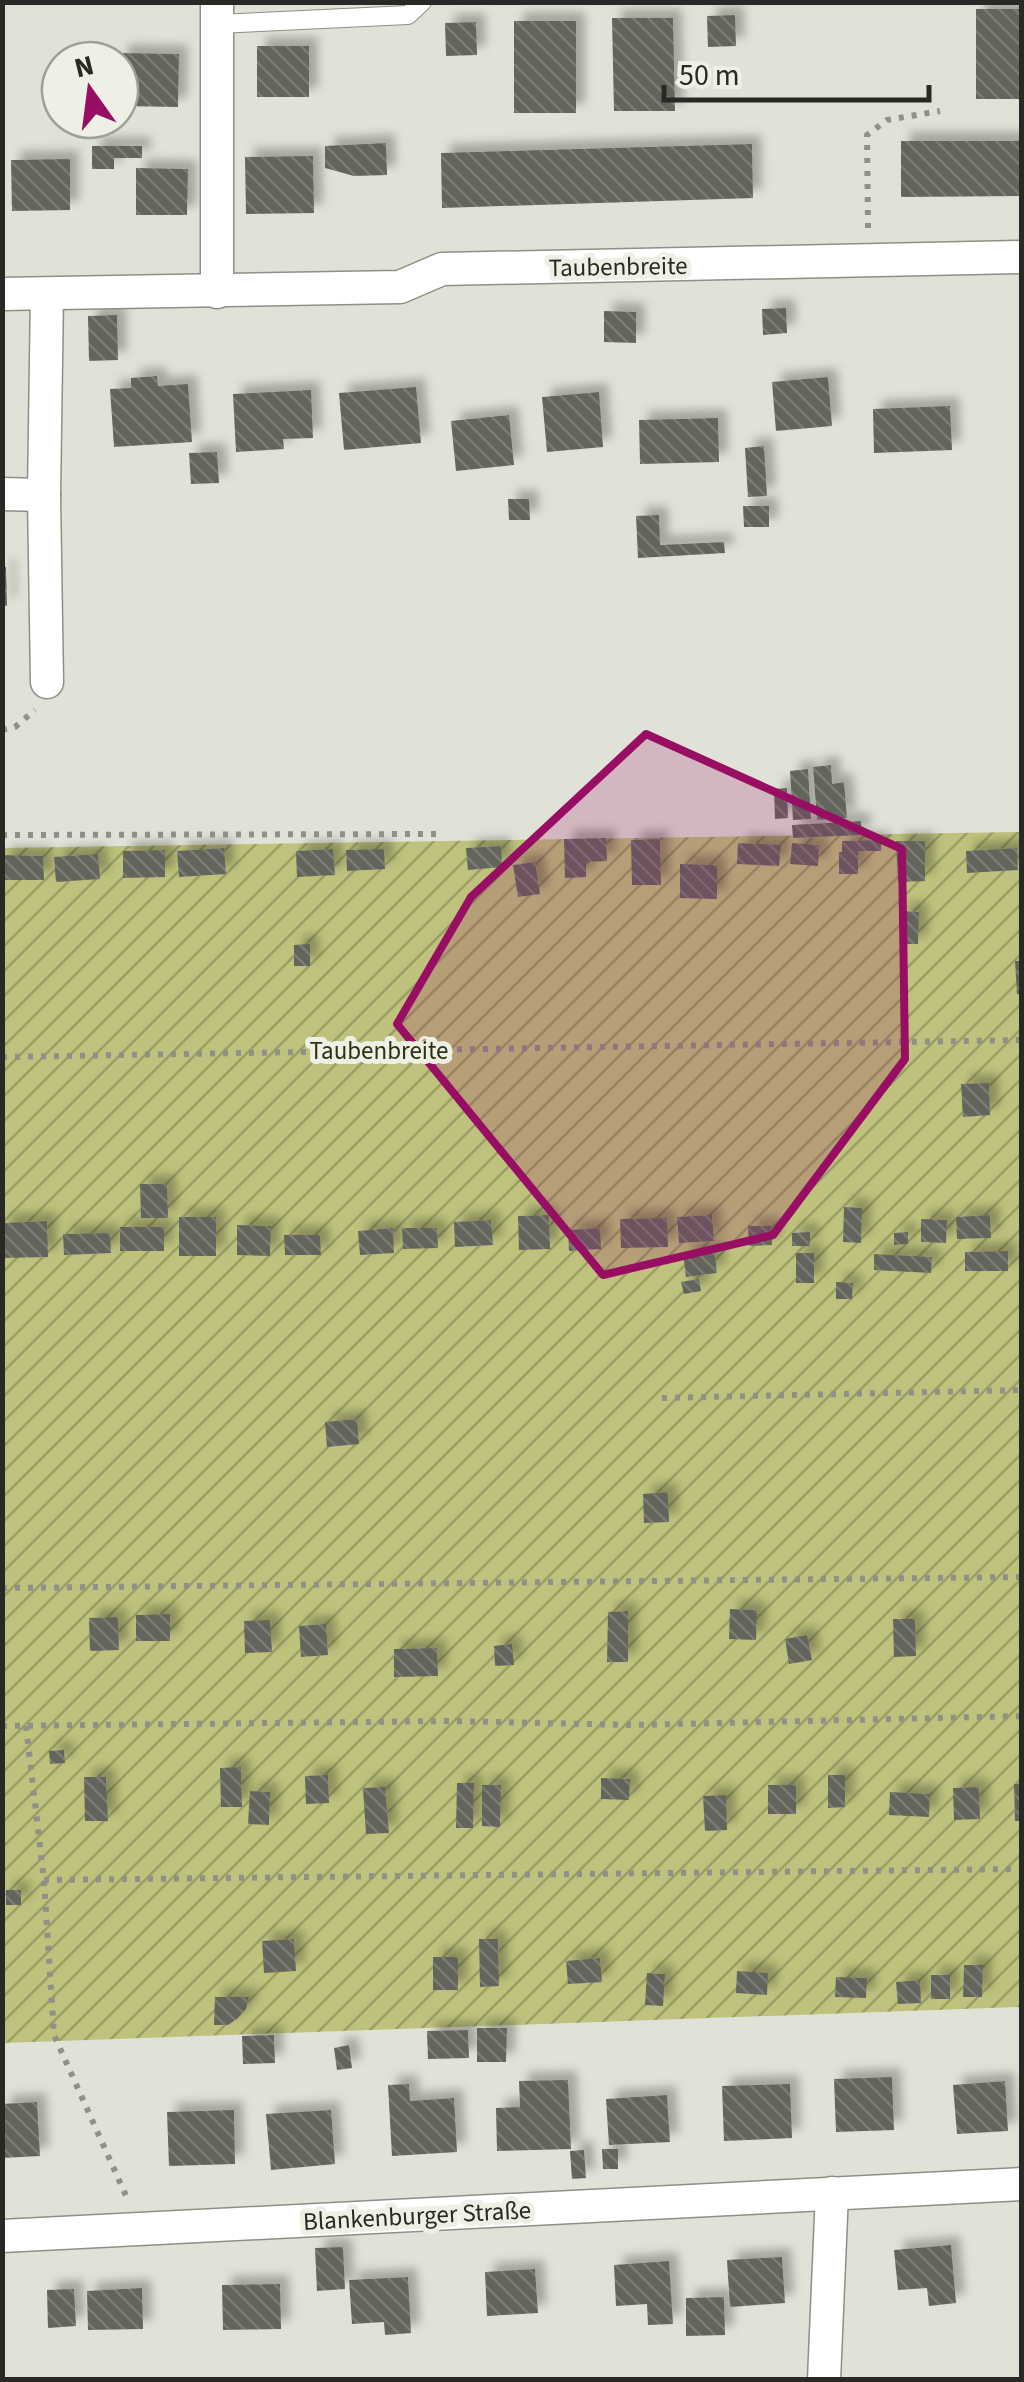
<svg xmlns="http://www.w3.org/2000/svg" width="1024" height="2382" font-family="'Source Sans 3',sans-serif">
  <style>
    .garden { fill: url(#garden-furrows) }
    .building { fill: url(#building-back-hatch); filter: url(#shadow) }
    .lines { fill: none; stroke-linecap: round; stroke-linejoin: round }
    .lane-casing { stroke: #8e8f85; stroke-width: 20 }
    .street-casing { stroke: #8e8f85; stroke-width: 35 }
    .path { stroke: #909088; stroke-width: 6; stroke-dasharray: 5 8; stroke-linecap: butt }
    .lane { stroke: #fff; stroke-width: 18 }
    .street { stroke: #fff; stroke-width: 32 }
    .marked { fill: #980e63; fill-opacity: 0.2; stroke: #980e63; stroke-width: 8; stroke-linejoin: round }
    .labels { text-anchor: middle; stroke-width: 10; stroke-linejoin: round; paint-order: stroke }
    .street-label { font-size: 25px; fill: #282824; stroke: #eeefe5 }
    .park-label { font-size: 25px; fill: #2f300f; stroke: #eeefe5 }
  </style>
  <defs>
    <pattern id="garden-furrows" width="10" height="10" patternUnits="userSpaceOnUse" patternTransform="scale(2.5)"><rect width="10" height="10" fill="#bec27c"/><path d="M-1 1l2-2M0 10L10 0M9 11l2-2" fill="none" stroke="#9a9e65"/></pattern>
    <pattern id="building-back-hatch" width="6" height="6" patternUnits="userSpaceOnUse" patternTransform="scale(2.5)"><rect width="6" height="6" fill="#64655c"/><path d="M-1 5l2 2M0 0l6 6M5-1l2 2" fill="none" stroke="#7a7b74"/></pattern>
    <filter id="shadow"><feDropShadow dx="9" dy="-9" stdDeviation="5" flood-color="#0004"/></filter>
  </defs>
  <rect width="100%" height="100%" fill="#e1e2d7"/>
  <path class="garden" d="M1021,832v1175l-1018,36 -1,-1195z"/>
  <g class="building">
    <rect x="976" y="9" width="46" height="90"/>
    <path d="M735,15l1,31 -28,1 -1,-31z"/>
    <path d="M612,18h61l2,93h-61z"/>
    <rect x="514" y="21" width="62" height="92"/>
    <path d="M476,22l1,33 -31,1 -1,-33z"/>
    <rect x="257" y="46" width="52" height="51"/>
    <path d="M119,53l60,1 -1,53 -58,-1z"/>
    <path d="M901,141h121v55l-121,1z"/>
    <path d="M386,143l1,32 -33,1 -29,-8v-22z"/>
    <path d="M752,144l1,54 -311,10 -1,-55z"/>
    <path d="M92,146h50v12h-28v11h-22z"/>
    <path d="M313,156l1,57 -68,1 -1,-57z"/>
    <path d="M70,159v51l-58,1 -1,-51z"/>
    <path d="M136,168l52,1 -1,46h-51z"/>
    <path d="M786,308l1,25 -24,2 -1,-26z"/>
    <path d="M604,311l32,1v31l-32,-1z"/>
    <path d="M117,315l1,45 -29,1 -1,-45z"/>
    <path d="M157,376l1,10 30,-2 4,58 -78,5 -4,-58 21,-1v-10z"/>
    <path d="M828,377l4,49 -56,5 -4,-49z"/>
    <path d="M416,387l5,56 -77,7 -5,-57z"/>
    <path d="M311,390l2,48 -30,1 1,10 -48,3 -3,-58z"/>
    <path d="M599,392l4,55 -56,5 -5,-55z"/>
    <path d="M950,406l2,44 -78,3 -1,-44z"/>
    <path d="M509,415l5,50 -58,6 -5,-50z"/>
    <path d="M718,418l1,44 -79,2 -1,-44z"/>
    <path d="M764,446l3,50 -19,1 -3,-49z"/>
    <path d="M217,452l2,31 -28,1 -2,-31z"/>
    <path d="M508,499h21l1,21h-21z"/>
    <path d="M743,506h26v21h-25z"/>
    <path d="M659,515l1,30 64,-3 1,11 -87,5 -2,-42z"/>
    <path d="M2,567h4l1,39h-5z"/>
    <path d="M831,765l1,19 12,-2 3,36 -30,2 -4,-53z"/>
    <path d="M808,769l3,50 -18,1 -3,-49z"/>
    <path d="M787,788l1,30 -13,1 -1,-30z"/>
    <path d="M861,821l1,14 -69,3 -1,-13z"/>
    <path d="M606,838l1,23 -21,1v15l-21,1 -1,-39z"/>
    <path d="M660,839l1,46h-29l-1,-45z"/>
    <path d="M881,840v11h-23v23h-19v-22h3v-11z"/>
    <path d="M896,841h29v40l-27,1z"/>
    <path d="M738,843l43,2 -2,21 -42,-2z"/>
    <path d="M792,843l27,2 -1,21 -28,-2z"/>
    <path d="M501,846l1,21 -34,3 -2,-22z"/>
    <path d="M224,848l2,26 -47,3 -2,-26z"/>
    <path d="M1017,848l1,22 -51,3 -1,-22z"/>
    <path d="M333,849l2,26 -38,2 -1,-26z"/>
    <path d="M384,849l1,20 -38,2 -1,-21z"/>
    <path d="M165,850v27l-42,1v-27z"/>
    <path d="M98,854l2,25 -44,3 -2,-25z"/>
    <path d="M2,855l41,1 1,24h-42z"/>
    <path d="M535,862l5,32 -22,3 -5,-32z"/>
    <path d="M680,864l37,1v34l-37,-1z"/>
    <path d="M901,911l18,1 -1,32h-18z"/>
    <path d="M310,944v22h-16v-21z"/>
    <path d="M1015,961h7v33h-5z"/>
    <path d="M989,1083l1,32 -27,2 -2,-33z"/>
    <path d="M140,1184h27l1,34h-27z"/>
    <path d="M844,1207l18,1 -1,35 -18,-1z"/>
    <path d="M549,1215l1,34 -31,1 -1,-34z"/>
    <path d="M712,1215l2,26 -35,2 -2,-26z"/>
    <path d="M990,1215l1,23 -34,1 -1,-22z"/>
    <rect x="179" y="1217" width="37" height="39"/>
    <path d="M667,1218l1,29 -47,1 -1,-29z"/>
    <path d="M921,1219l26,1 -1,23 -25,-1z"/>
    <path d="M491,1220l2,25 -38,2 -1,-25z"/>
    <path d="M47,1221l1,36 -46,1v-35z"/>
    <path d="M237,1225l34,1 -1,30 -33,-1z"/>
    <path d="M748,1226h23l1,19 -23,1z"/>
    <rect x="120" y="1227" width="44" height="24"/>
    <path d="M393,1228l1,25 -34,2 -2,-24z"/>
    <path d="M402,1228h35l1,20 -35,1z"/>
    <path d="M600,1228l1,21 -32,2 -1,-21z"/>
    <path d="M810,1232v14h-18v-13z"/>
    <path d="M908,1232v12l-14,1v-12z"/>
    <path d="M110,1233l1,20 -47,2 -1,-21z"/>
    <path d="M284,1235h36l1,20h-36z"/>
    <path d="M714,1248l3,25 -31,4 -3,-25z"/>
    <path d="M1008,1251v20h-43v-19z"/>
    <rect x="796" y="1253" width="18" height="30"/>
    <path d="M874,1254l58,3 -1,16 -57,-3z"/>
    <path d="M699,1279l2,12 -17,3 -3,-12z"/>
    <path d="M836,1282l17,1 -1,16h-16z"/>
    <path d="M357,1419l2,25 -32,3 -2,-25z"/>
    <path d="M668,1492l1,30 -25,1 -1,-29z"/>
    <path d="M730,1609l27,1 -1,30 -27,-1z"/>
    <path d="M628,1611v51h-21l1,-50z"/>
    <path d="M170,1614v27h-34v-26z"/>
    <path d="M118,1617l1,33 -29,1 -1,-33z"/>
    <path d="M893,1619h22l1,37 -22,1z"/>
    <path d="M270,1620l2,32 -27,1 -1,-32z"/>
    <path d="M326,1624l2,31 -27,2 -2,-31z"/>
    <path d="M807,1635l5,25 -23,4 -4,-25z"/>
    <path d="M512,1644l2,21 -19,1 -1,-20z"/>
    <path d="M437,1648l1,28 -44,1v-28z"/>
    <path d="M64,1750l1,13 -15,1 -1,-13z"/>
    <path d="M241,1767l1,40h-21l-1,-39z"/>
    <path d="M328,1775l1,28 -23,1 -1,-28z"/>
    <path d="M828,1775h17v32l-17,1z"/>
    <path d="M84,1777h22l2,44h-23z"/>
    <path d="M601,1778l29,1 -1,21 -28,-1z"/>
    <path d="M457,1783h17l-1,45h-17z"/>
    <path d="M1014,1784h8v37h-7z"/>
    <path d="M482,1785h19l-1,42 -18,-1z"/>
    <rect x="768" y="1785" width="28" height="29"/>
    <path d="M385,1787l4,46 -23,1 -3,-46z"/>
    <path d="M979,1787l1,32 -26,1 -1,-32z"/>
    <path d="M250,1791l20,1 -1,33 -21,-1z"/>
    <path d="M890,1792l40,2 -1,23 -40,-2z"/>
    <path d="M726,1795l1,35 -22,1 -2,-35z"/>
    <rect x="6" y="1890" width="15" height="15"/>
    <path d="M294,1939l2,32 -32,2 -2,-32z"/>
    <path d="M479,1939h19l1,47 -19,1z"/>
    <rect x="433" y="1957" width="25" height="33"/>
    <path d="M600,1958l2,24 -34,2 -2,-23z"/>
    <path d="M964,1965h19l-1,32h-19z"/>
    <path d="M737,1971l31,2 -1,22 -31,-2z"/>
    <path d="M647,1973l18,1 -2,32 -18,-1z"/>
    <rect x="931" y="1975" width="19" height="24"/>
    <path d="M836,1977l31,1 -1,20 -31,-1z"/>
    <path d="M920,1980l1,23 -23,1 -2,-22z"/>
    <path d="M215,1997h34l-3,12 -9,10 -9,6h-14z"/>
    <path d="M477,2028h30l-1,34h-29z"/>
    <path d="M468,2030l1,28 -41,1 -1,-28z"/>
    <path d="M274,2035l1,28 -32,1 -1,-28z"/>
    <path d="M349,2045l3,23 -15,2 -3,-22z"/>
    <path d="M892,2077l2,53 -58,2 -2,-53z"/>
    <path d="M568,2080l3,69 -74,2 -1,-43 24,-1 -1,-26z"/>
    <path d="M1005,2081l3,50 -51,3 -4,-49z"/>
    <path d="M409,2084l1,17 44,-3 3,54 -65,4 -4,-71z"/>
    <path d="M790,2084l2,54 -68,3 -2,-55z"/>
    <path d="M667,2095l3,47 -61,3 -3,-46z"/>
    <path d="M37,2102l3,54 -38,2v-54z"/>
    <path d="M234,2110l1,54 -66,2 -2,-54z"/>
    <path d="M331,2110l4,54 -64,6 -5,-56z"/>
    <path d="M602,2149h16v20h-15z"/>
    <path d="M584,2150l2,28 -14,1 -2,-28z"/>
    <path d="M951,2245l5,58 -27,3 -2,-18 -29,2 -4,-40z"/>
    <path d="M343,2247l2,42 -28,2 -2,-43z"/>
    <path d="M782,2257l3,46 -55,4 -3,-47z"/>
    <path d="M669,2261l4,63 -25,1 -1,-21 -31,2 -2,-41z"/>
    <path d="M535,2269l3,44 -51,3 -2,-44z"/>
    <path d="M408,2277l3,56 -26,2 -1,-13 -32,2 -3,-44z"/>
    <path d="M280,2284l1,45 -58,1 -1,-45z"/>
    <path d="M142,2288l1,41 -55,1 -1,-39z"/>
    <path d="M74,2289l2,37 -28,2 -1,-38z"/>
    <path d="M724,2297l1,38 -39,1v-38z"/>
  </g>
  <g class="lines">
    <g class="lane-casing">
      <path id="lane" d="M217,24l191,-9 14,-13"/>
    </g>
    <g class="street-casing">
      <g id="street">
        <path d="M217,2v290"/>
        <path d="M2,294l398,-7 42,-18 580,-12"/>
        <path d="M2,494l42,1"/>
        <path d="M47,682l-3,-187 3,-201"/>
        <path d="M2,2236l1020,-52"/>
        <path d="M824,2380l8,-187"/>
      </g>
    </g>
    <g class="path">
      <path d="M868,228l-1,-93 20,-15 53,-9"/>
      <path d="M2,730l13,-3 20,-17"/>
      <path d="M2,835l438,-1"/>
      <path d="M2,1057l1020,-17"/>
      <path d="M662,1398l360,-8"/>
      <path d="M2,1588l1020,-11"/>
      <path d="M2,1726l449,-5 181,4 390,-9"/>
      <path d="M26,1726l18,154 10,155 73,163"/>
      <path d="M44,1880l978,-11"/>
    </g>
    <use href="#lane" class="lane"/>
    <use href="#street" class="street"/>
  </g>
  <path class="marked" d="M646,734l256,115 3,210 -132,176 -170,40 -206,-251 74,-127z"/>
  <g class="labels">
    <g class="street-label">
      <text transform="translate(618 266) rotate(-1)" y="9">Taubenbreite</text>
      <text transform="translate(417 2215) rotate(-3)" y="9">Blankenburger Straße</text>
    </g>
    <g class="park-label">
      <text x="379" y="1059">Taubenbreite</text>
    </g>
  </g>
  <rect width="1024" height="2382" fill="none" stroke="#282824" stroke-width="10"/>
  <g transform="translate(90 90) rotate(346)"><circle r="48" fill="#eeefe5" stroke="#9f9f98" stroke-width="2.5"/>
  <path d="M0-8L18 38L0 25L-18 38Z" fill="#980e63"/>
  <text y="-15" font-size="28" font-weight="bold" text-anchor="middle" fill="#282824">N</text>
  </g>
  <path d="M664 85v15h265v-15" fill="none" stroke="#282824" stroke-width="5"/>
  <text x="679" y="85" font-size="30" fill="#282824" stroke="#eeefe5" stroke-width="8" paint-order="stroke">50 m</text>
</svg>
